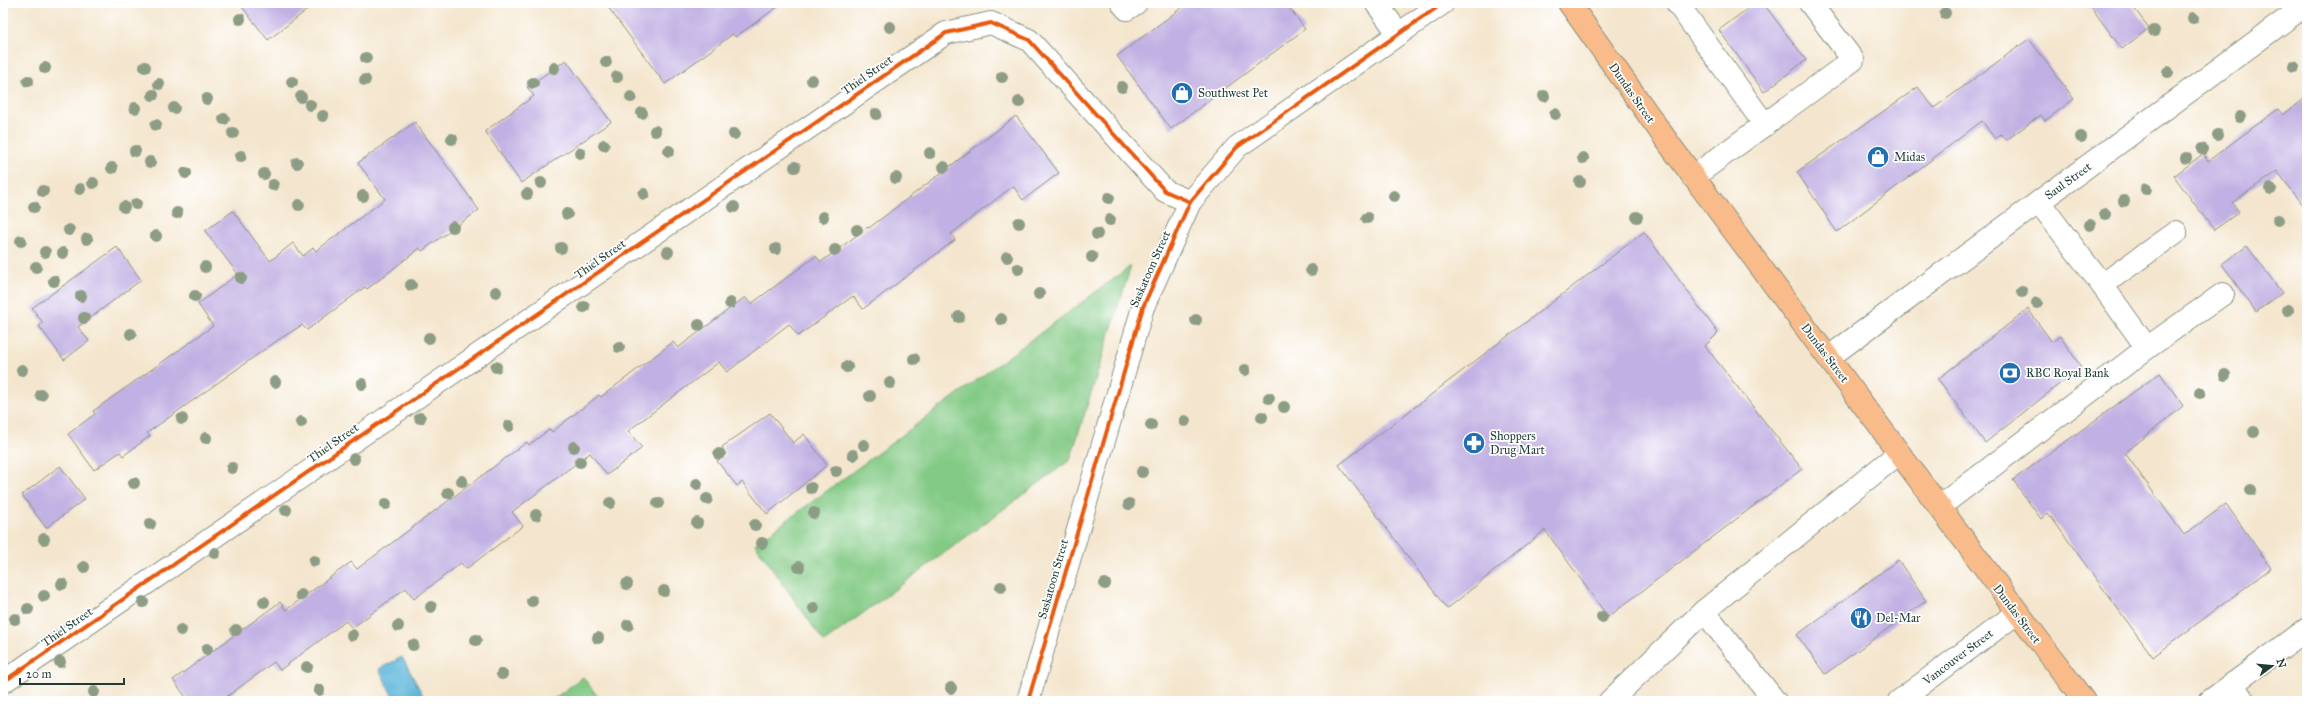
<svg xmlns="http://www.w3.org/2000/svg" width="2310" height="704" font-family="'IM FELL Great Primer',serif">
  <style>
    .green { fill: #83ca85; stroke: #51845c }
    .water { fill: #5eb7db; stroke: #3e7a88 }
    .building { fill: #c1b0e3 }
    .lines { fill: none; stroke-linecap: round; stroke-linejoin: round }
    .minor-casing { stroke: #8a9281; stroke-width: 24 }
    .major-casing { stroke: #8a9281; stroke-width: 24 }
    .minor { stroke: #fff; stroke-width: 22 }
    .major { stroke: #fabb8b; stroke-width: 22 }
    .cycleway-casing { stroke: #fff; stroke-width: 6 }
    .cycleway { stroke: #e8590c; stroke-width: 4 }
    .tree { fill: #8d9c84 }
    .labels { text-anchor: middle; stroke-width: 3.5; stroke-linejoin: round; paint-order: stroke }
    .street-label { font-size: 12px; fill: #1f3d34; stroke: #fff }
    .poi-label { font-size: 12px; fill: #1f3d34; stroke: #fff; text-anchor: start }
  </style>
  <rect width="100%" height="100%" fill="#fff"/>
  <filter id="ink" filterUnits="userSpaceOnUse"><feTurbulence type="fractalNoise" baseFrequency=".025" numOctaves="2"/><feDisplacementMap in="SourceGraphic" scale="8" xChannelSelector="R" yChannelSelector="G"/><feConvolveMatrix kernelMatrix="1 2 1 2 8 2 1 2 1" color-interpolation-filters="sRGB"/></filter>
  <filter id="wash" filterUnits="userSpaceOnUse"><feTurbulence type="fractalNoise" baseFrequency=".012" numOctaves="4" result="noise"/><feDisplacementMap in="SourceGraphic" scale="16" xChannelSelector="R" yChannelSelector="G"/><feGaussianBlur stdDeviation="0.9" result="paint"/><feColorMatrix in="noise" values="0 0 0 0 0 0 0 0 0 0 0 0 0 0 0 0 0 1.4 0 .05"/><feComposite in="paint" operator="in"/></filter>
  <g filter="url(#wash)">
    <rect width="100%" height="100%" fill="#f4e6ce"/>
    <g class="green">
      <path d="M1131,266l-61,194 -246,182 -69,-98z"/>
      <path d="M583,677l18,24h-50z"/>
    </g>
    <path class="water" d="M402,657l24,44h-31l-16,-32z"/>
    <g id="blocks">
      <g class="building">
        <path d="M239,3h77l-48,37z"/>
        <path d="M605,3h178l-48,34 -2,-3 -68,50z"/>
        <path d="M1188,3h98l19,26 -134,100 -54,-73z"/>
        <path d="M1755,3h8l43,57 -42,32 -45,-62z"/>
        <path d="M2088,3h42l19,25 -27,21z"/>
        <path d="M2029,39l45,60 -29,22 -4,-6 -35,25 -5,-6 -6,5 -13,-18 -145,111 -40,-60 121,-85 16,21z"/>
        <path d="M566,60l45,62 -90,61 -36,-52 49,-35 -7,-9z"/>
        <path d="M2307,97v113l-30,-39 -45,32 7,9 -25,18 -40,-54 29,-22 5,7 70,-52 5,6z"/>
        <path d="M1016,116l43,57 -36,27 -10,-14 -62,48 4,6 -92,69 -10,-13 -55,40 -9,-12 -62,48 -8,-10 -91,69 14,17 -35,27 -17,-22 -78,59 11,14 -57,43 -5,-6 -47,36 -8,-11 -54,40 -6,-7 -66,49 -6,-8 -53,39h-32l-16,-21 107,-78 6,8 65,-48 6,7 170,-127 2,3 21,-16 2,3 47,-37 2,2 72,-55 5,6 67,-51 6,7 65,-48 5,6 47,-35 1,1z"/>
        <path d="M415,122l64,88 -57,41 -2,-3 -53,41 -2,-2 -58,43 -5,-5 -24,15 -131,93 3,3 -27,20 -3,-4 -26,18 -26,-36 27,-20 -2,-3 120,-85 -15,-22 40,-30 -33,-43 28,-20 37,50 23,-18 10,13 10,-8 3,3 69,-52 -27,-36z"/>
        <path d="M1644,232l74,101 -13,13 97,123 -194,148 -63,-87 -98,79 -108,-144z"/>
        <path d="M2247,246l35,47 -26,19 -34,-48z"/>
        <path d="M117,247l24,33 -63,47 11,14 -25,19 -25,-34 4,-3 -11,-15z"/>
        <path d="M2028,309l24,33 8,-6 21,31 -96,76 -47,-64z"/>
        <path d="M2160,373l23,33 -58,47 59,82 42,-31 45,64 -118,89 -105,-144 -7,6 -28,-39z"/>
        <path d="M770,413l23,30 11,-9 23,31 -60,49 -25,-32 -5,4 -20,-25 9,-7 -4,-7z"/>
        <path d="M60,466l25,33 -39,29 -24,-33z"/>
        <path d="M1898,560l28,41 -101,73 -28,-39z"/>
      </g>
    </g>
  </g>
  <g filter="url(#ink)">
    <use href="#blocks" fill-opacity="0" stroke="#8a9281" stroke-width="1"/>
    <g class="lines">
      <g class="minor-casing">
        <g id="minor">
          <path d="M1122,3l5,6 9,-6"/>
          <path d="M1376,3l23,31"/>
          <path d="M1677,3l88,122"/>
          <path d="M1693,177l160,-117 -43,-57"/>
          <path d="M2039,202l63,83 74,-53"/>
          <path d="M2147,348l76,-54"/>
          <path d="M1829,357l478,-353"/>
          <path d="M1939,507l208,-159 -45,-63"/>
          <path d="M3,682l943,-649 45,-10 38,17 136,151 25,11"/>
          <path d="M2232,684l12,17"/>
          <path d="M1028,701l115,-394 47,-105 47,-55 206,-144"/>
          <path d="M1610,701l94,-90"/>
          <path d="M1775,701l-71,-90 195,-158"/>
          <path d="M1899,701l118,-88"/>
          <path d="M2210,701l97,-72"/>
        </g>
      </g>
      <g class="major-casing">
        <path id="major" d="M1569,3l103,145 412,553"/>
      </g>
      <use href="#minor" class="minor"/>
      <use href="#major" class="major"/>
      <g class="cycleway-casing">
        <g id="cycleway">
          <path d="M3,682l943,-649 45,-10 38,17 136,151 25,11"/>
          <path d="M1028,701l115,-394 47,-105 47,-55 206,-144"/>
        </g>
      </g>
      <use href="#cycleway" class="cycleway"/>
    </g>
    <g class="tree">
      <circle cx="1945" cy="13" r="6"/>
      <circle cx="2193" cy="18" r="6"/>
      <circle cx="240" cy="19" r="6"/>
      <circle cx="890" cy="27" r="6"/>
      <circle cx="2154" cy="31" r="6"/>
      <circle cx="366" cy="58" r="6"/>
      <circle cx="606" cy="62" r="6"/>
      <circle cx="145" cy="67" r="6"/>
      <circle cx="2294" cy="67" r="6"/>
      <circle cx="45" cy="68" r="6"/>
      <circle cx="554" cy="68" r="6"/>
      <circle cx="2168" cy="72" r="6"/>
      <circle cx="617" cy="77" r="6"/>
      <circle cx="1002" cy="77" r="6"/>
      <circle cx="365" cy="80" r="6"/>
      <circle cx="812" cy="80" r="6"/>
      <circle cx="28" cy="81" r="6"/>
      <circle cx="292" cy="82" r="6"/>
      <circle cx="533" cy="83" r="6"/>
      <circle cx="159" cy="84" r="6"/>
      <circle cx="1122" cy="87" r="6"/>
      <circle cx="153" cy="95" r="6"/>
      <circle cx="1544" cy="96" r="6"/>
      <circle cx="301" cy="97" r="6"/>
      <circle cx="631" cy="97" r="6"/>
      <circle cx="207" cy="99" r="6"/>
      <circle cx="1019" cy="102" r="6"/>
      <circle cx="310" cy="105" r="6"/>
      <circle cx="135" cy="108" r="6"/>
      <circle cx="174" cy="108" r="6"/>
      <circle cx="642" cy="113" r="6"/>
      <circle cx="876" cy="114" r="6"/>
      <circle cx="1555" cy="114" r="6"/>
      <circle cx="323" cy="116" r="6"/>
      <circle cx="2240" cy="117" r="6"/>
      <circle cx="224" cy="119" r="6"/>
      <circle cx="156" cy="125" r="6"/>
      <circle cx="655" cy="131" r="6"/>
      <circle cx="233" cy="133" r="6"/>
      <circle cx="734" cy="134" r="6"/>
      <circle cx="2218" cy="135" r="6"/>
      <circle cx="2081" cy="137" r="6"/>
      <circle cx="452" cy="139" r="6"/>
      <circle cx="604" cy="145" r="6"/>
      <circle cx="2202" cy="149" r="6"/>
      <circle cx="135" cy="151" r="6"/>
      <circle cx="669" cy="151" r="6"/>
      <circle cx="580" cy="153" r="6"/>
      <circle cx="930" cy="153" r="6"/>
      <circle cx="241" cy="156" r="6"/>
      <circle cx="1583" cy="158" r="6"/>
      <circle cx="2186" cy="158" r="6"/>
      <circle cx="150" cy="162" r="6"/>
      <circle cx="297" cy="163" r="6"/>
      <circle cx="795" cy="167" r="6"/>
      <circle cx="944" cy="167" r="6"/>
      <circle cx="112" cy="168" r="6"/>
      <circle cx="186" cy="173" r="6"/>
      <circle cx="264" cy="174" r="6"/>
      <circle cx="896" cy="178" r="6"/>
      <circle cx="1580" cy="182" r="6"/>
      <circle cx="93" cy="183" r="6"/>
      <circle cx="541" cy="183" r="6"/>
      <circle cx="273" cy="185" r="6"/>
      <circle cx="80" cy="189" r="6"/>
      <circle cx="2146" cy="189" r="6"/>
      <circle cx="2271" cy="189" r="6"/>
      <circle cx="43" cy="191" r="6"/>
      <circle cx="527" cy="194" r="6"/>
      <circle cx="644" cy="194" r="6"/>
      <circle cx="363" cy="196" r="6"/>
      <circle cx="1394" cy="196" r="6"/>
      <circle cx="1109" cy="198" r="6"/>
      <circle cx="2124" cy="201" r="6"/>
      <circle cx="136" cy="204" r="6"/>
      <circle cx="299" cy="205" r="6"/>
      <circle cx="34" cy="207" r="6"/>
      <circle cx="124" cy="207" r="6"/>
      <circle cx="734" cy="207" r="6"/>
      <circle cx="177" cy="213" r="6"/>
      <circle cx="567" cy="214" r="6"/>
      <circle cx="2105" cy="214" r="6"/>
      <circle cx="823" cy="217" r="6"/>
      <circle cx="1637" cy="217" r="6"/>
      <circle cx="1367" cy="218" r="6"/>
      <circle cx="1110" cy="220" r="6"/>
      <circle cx="2278" cy="220" r="6"/>
      <circle cx="1019" cy="223" r="6"/>
      <circle cx="2090" cy="225" r="6"/>
      <circle cx="453" cy="227" r="6"/>
      <circle cx="69" cy="230" r="6"/>
      <circle cx="857" cy="230" r="6"/>
      <circle cx="1097" cy="234" r="6"/>
      <circle cx="156" cy="236" r="6"/>
      <circle cx="87" cy="239" r="6"/>
      <circle cx="21" cy="241" r="6"/>
      <circle cx="561" cy="248" r="6"/>
      <circle cx="776" cy="249" r="6"/>
      <circle cx="835" cy="250" r="6"/>
      <circle cx="45" cy="252" r="6"/>
      <circle cx="668" cy="252" r="6"/>
      <circle cx="63" cy="253" r="6"/>
      <circle cx="1007" cy="257" r="6"/>
      <circle cx="1092" cy="257" r="6"/>
      <circle cx="36" cy="267" r="6"/>
      <circle cx="205" cy="267" r="6"/>
      <circle cx="1018" cy="269" r="6"/>
      <circle cx="1311" cy="270" r="6"/>
      <circle cx="241" cy="278" r="6"/>
      <circle cx="54" cy="281" r="6"/>
      <circle cx="411" cy="285" r="6"/>
      <circle cx="496" cy="292" r="6"/>
      <circle cx="2022" cy="292" r="6"/>
      <circle cx="1039" cy="294" r="6"/>
      <circle cx="81" cy="296" r="6"/>
      <circle cx="195" cy="296" r="6"/>
      <circle cx="730" cy="303" r="6"/>
      <circle cx="2037" cy="303" r="6"/>
      <circle cx="584" cy="307" r="6"/>
      <circle cx="2288" cy="310" r="6"/>
      <circle cx="959" cy="317" r="6"/>
      <circle cx="84" cy="318" r="6"/>
      <circle cx="1001" cy="319" r="6"/>
      <circle cx="1196" cy="320" r="6"/>
      <circle cx="699" cy="325" r="6"/>
      <circle cx="131" cy="334" r="6"/>
      <circle cx="429" cy="338" r="6"/>
      <circle cx="619" cy="347" r="6"/>
      <circle cx="914" cy="359" r="6"/>
      <circle cx="496" cy="367" r="6"/>
      <circle cx="847" cy="367" r="6"/>
      <circle cx="22" cy="370" r="6"/>
      <circle cx="1245" cy="370" r="6"/>
      <circle cx="2225" cy="375" r="6"/>
      <circle cx="275" cy="382" r="6"/>
      <circle cx="890" cy="383" r="6"/>
      <circle cx="362" cy="384" r="6"/>
      <circle cx="2200" cy="393" r="6"/>
      <circle cx="41" cy="395" r="6"/>
      <circle cx="870" cy="396" r="6"/>
      <circle cx="1269" cy="398" r="6"/>
      <circle cx="1284" cy="407" r="6"/>
      <circle cx="1262" cy="417" r="6"/>
      <circle cx="420" cy="418" r="6"/>
      <circle cx="182" cy="419" r="6"/>
      <circle cx="1185" cy="421" r="6"/>
      <circle cx="301" cy="422" r="6"/>
      <circle cx="1151" cy="425" r="6"/>
      <circle cx="509" cy="426" r="6"/>
      <circle cx="2254" cy="432" r="6"/>
      <circle cx="206" cy="438" r="6"/>
      <circle cx="864" cy="445" r="6"/>
      <circle cx="574" cy="447" r="6"/>
      <circle cx="719" cy="454" r="6"/>
      <circle cx="853" cy="455" r="6"/>
      <circle cx="354" cy="459" r="6"/>
      <circle cx="580" cy="462" r="6"/>
      <circle cx="232" cy="468" r="6"/>
      <circle cx="836" cy="471" r="6"/>
      <circle cx="1142" cy="472" r="6"/>
      <circle cx="462" cy="481" r="6"/>
      <circle cx="134" cy="483" r="6"/>
      <circle cx="697" cy="484" r="6"/>
      <circle cx="811" cy="488" r="6"/>
      <circle cx="2251" cy="490" r="6"/>
      <circle cx="448" cy="493" r="6"/>
      <circle cx="707" cy="499" r="6"/>
      <circle cx="610" cy="503" r="6"/>
      <circle cx="658" cy="503" r="6"/>
      <circle cx="386" cy="504" r="6"/>
      <circle cx="1129" cy="504" r="6"/>
      <circle cx="286" cy="510" r="6"/>
      <circle cx="814" cy="513" r="6"/>
      <circle cx="536" cy="515" r="6"/>
      <circle cx="697" cy="523" r="6"/>
      <circle cx="150" cy="524" r="6"/>
      <circle cx="755" cy="525" r="6"/>
      <circle cx="44" cy="539" r="6"/>
      <circle cx="762" cy="543" r="6"/>
      <circle cx="215" cy="553" r="6"/>
      <circle cx="314" cy="561" r="6"/>
      <circle cx="84" cy="567" r="6"/>
      <circle cx="799" cy="567" r="6"/>
      <circle cx="62" cy="584" r="6"/>
      <circle cx="627" cy="584" r="6"/>
      <circle cx="1105" cy="584" r="6"/>
      <circle cx="1001" cy="587" r="6"/>
      <circle cx="664" cy="591" r="6"/>
      <circle cx="301" cy="595" r="6"/>
      <circle cx="44" cy="596" r="6"/>
      <circle cx="532" cy="601" r="6"/>
      <circle cx="143" cy="602" r="6"/>
      <circle cx="264" cy="602" r="6"/>
      <circle cx="431" cy="607" r="6"/>
      <circle cx="814" cy="608" r="6"/>
      <circle cx="28" cy="609" r="6"/>
      <circle cx="1602" cy="617" r="6"/>
      <circle cx="15" cy="619" r="6"/>
      <circle cx="628" cy="625" r="6"/>
      <circle cx="398" cy="626" r="6"/>
      <circle cx="181" cy="630" r="6"/>
      <circle cx="236" cy="630" r="6"/>
      <circle cx="352" cy="635" r="6"/>
      <circle cx="598" cy="638" r="6"/>
      <circle cx="476" cy="640" r="6"/>
      <circle cx="413" cy="645" r="6"/>
      <circle cx="207" cy="649" r="6"/>
      <circle cx="60" cy="662" r="6"/>
      <circle cx="307" cy="667" r="6"/>
      <circle cx="502" cy="674" r="6"/>
      <circle cx="951" cy="688" r="6"/>
      <circle cx="319" cy="690" r="6"/>
      <circle cx="94" cy="692" r="6"/>
    </g>
  </g>
  <defs>
    <g id="shop-disc" transform="scale(1.15)"><circle r="9.5" fill="#1f6fb2" stroke="#fff"/><path d="M-5-2.5h2.3a2.7 3.5 0 0 1 5.4 0H5L5.5 6h-11ZM-1.5-2.5h3a1.5 2.3 0 0 0-3 0Z" fill="#fff"/></g>
    <g id="bank-disc" transform="scale(1.15)"><circle r="9.5" fill="#1f6fb2" stroke="#fff"/><path d="M-6-4H6V4H-6ZM0-2.3a2.3 2.3 0 1 0 0 4.6a2.3 2.3 0 1 0 0-4.6Z" fill="#fff"/></g>
    <g id="pharmacy-disc" transform="scale(1.15)"><circle r="9.5" fill="#1f6fb2" stroke="#fff"/><path d="M-2-6h4v4h4v4h-4v4h-4v-4h-4v-4h4Z" fill="#fff"/></g>
    <g id="restaurant-disc" transform="scale(1.15)"><circle r="9.5" fill="#1f6fb2" stroke="#fff"/><path d="M-5-6h1v4h1v-4h1v4h1v-4h1v5L-1.5 .5V6h-2V.5L-5-1ZM5-6V6H3V1.5H1.5Q1.5-4 5-6Z" fill="#fff"/></g>
  </defs>
  <g fill-rule="evenodd">
    <use href="#shop-disc" x="1182" y="93"/>
    <use href="#shop-disc" x="1878" y="157"/>
    <use href="#bank-disc" x="2010" y="373"/>
    <use href="#pharmacy-disc" x="1474" y="443"/>
    <use href="#restaurant-disc" x="1861" y="618"/>
  </g>
  <g class="labels">
    <g class="street-label">
      <text transform="translate(867 75) rotate(-35)" y="4">Thiel Street</text>
      <text transform="translate(1632 93) rotate(55)" y="4">Dundas Street</text>
      <text transform="translate(2068 181) rotate(-36)" y="4">Saul Street</text>
      <text transform="translate(600 259) rotate(-35)" y="4">Thiel Street</text>
      <text transform="translate(1150 269) rotate(-66)" y="4">Saskatoon Street</text>
      <text transform="translate(1825 353) rotate(53)" y="4">Dundas Street</text>
      <text transform="translate(333 443) rotate(-35)" y="4">Thiel Street</text>
      <text transform="translate(1053 579) rotate(-74)" y="4">Saskatoon Street</text>
      <text transform="translate(2017 614) rotate(53)" y="4">Dundas Street</text>
      <text transform="translate(67 627) rotate(-35)" y="4">Thiel Street</text>
      <text transform="translate(1958 657) rotate(-37)" y="4">Vancouver Street</text>
    </g>
    <g class="poi-label">
      <text x="1198" y="97">Southwest Pet</text>
      <text x="1894" y="161">Midas</text>
      <text x="2026" y="377">RBC Royal Bank</text>
      <text x="1490" y="440">Shoppers<tspan x="1490" dy="14">Drug Mart</tspan></text>
      <text x="1876" y="622">Del-Mar</text>
    </g>
  </g>
  <rect width="2310" height="704" fill="none" stroke="#fff" stroke-width="16"/>
  <g transform="translate(2272 666) rotate(74)" stroke="#ffffff" stroke-width="3" paint-order="stroke">
  <path d="M0-3L7 15L0 10L-7 15Z" fill="#1f3d34"/>
  <text y="-6" font-size="11" font-weight="bold" text-anchor="middle" fill="#1f3d34">N</text>
  </g>
  <path d="M20 678v6h104v-6" fill="none" stroke="#1f3d34" stroke-width="2"/>
  <text x="26" y="678" font-size="12" fill="#1f3d34" stroke="#ffffff" stroke-width="3" paint-order="stroke">20 m</text>
</svg>
